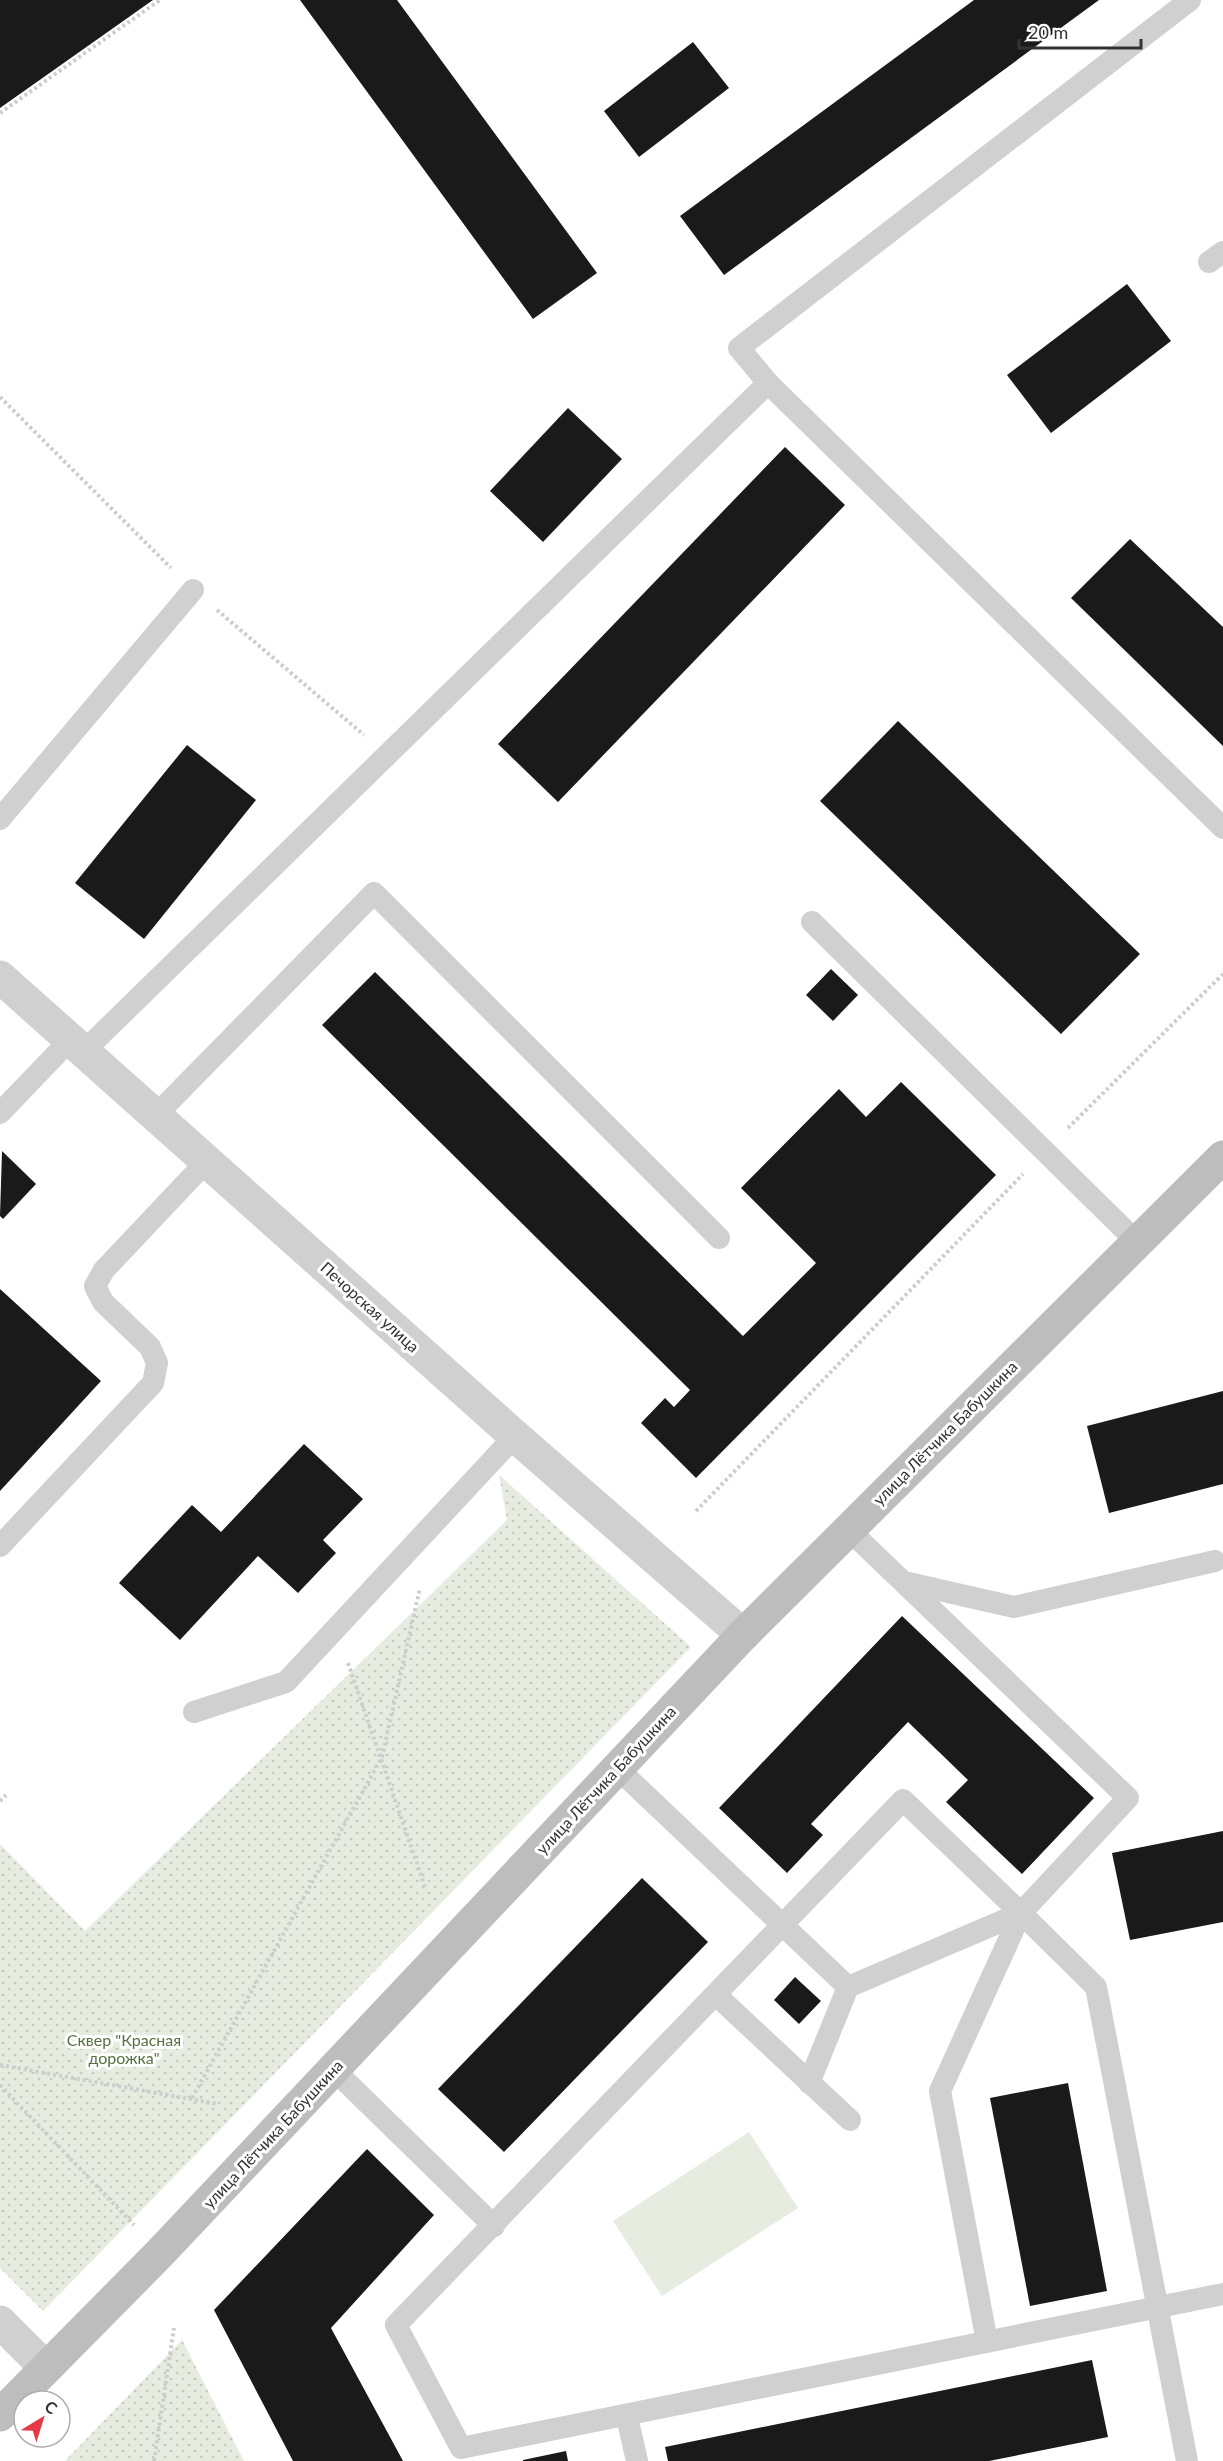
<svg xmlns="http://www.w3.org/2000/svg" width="1223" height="2461" font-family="Lato,sans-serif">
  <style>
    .park { fill: url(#park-dots) }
    .pitch { fill: #e6ecdf }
    .building { fill: #1a1a1a }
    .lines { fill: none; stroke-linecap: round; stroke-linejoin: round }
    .path { stroke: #cdcdcd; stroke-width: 4; stroke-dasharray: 3 3; stroke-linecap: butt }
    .service { stroke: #d0d0d0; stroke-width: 22 }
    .minor { stroke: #d0d0d0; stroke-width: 33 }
    .secondary { stroke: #bdbdbd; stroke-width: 33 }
    .labels { text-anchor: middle; stroke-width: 6; stroke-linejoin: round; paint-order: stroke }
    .street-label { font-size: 16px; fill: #333; stroke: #fff }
    .park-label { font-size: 16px; fill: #56703f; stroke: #fff }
  </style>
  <defs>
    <pattern id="park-dots" width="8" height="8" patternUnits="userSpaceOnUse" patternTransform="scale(1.5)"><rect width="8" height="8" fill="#e6ecdf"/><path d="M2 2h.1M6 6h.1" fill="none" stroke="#c6cbc0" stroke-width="1.8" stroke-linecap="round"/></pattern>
  </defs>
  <rect width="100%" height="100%" fill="#fff"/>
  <g class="park">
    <path d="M499,1475l192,172 -648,664 -43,-43v-424l85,87 422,-411z"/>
    <path d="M182,2340l62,121h-179z"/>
  </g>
  <path class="pitch" d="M749,2132l49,76 -136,88 -49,-75z"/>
  <g class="building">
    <path d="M0,0h153l-153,108z"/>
    <path d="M300,0h97l200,273 -64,46z"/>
    <path d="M974,0h125l-375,275 -44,-59z"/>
    <path d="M693,42l36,46 -90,69 -35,-46z"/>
    <path d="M1127,284l44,57 -120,92 -44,-58z"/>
    <path d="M568,408l54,51 -79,83 -53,-51z"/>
    <path d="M785,447l60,58 -287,297 -60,-58z"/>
    <path d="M1130,539l93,88v119l-152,-148z"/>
    <path d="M898,721l242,233 -79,80 -241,-233z"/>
    <path d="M187,745l69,55 -112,139 -69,-56z"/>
    <path d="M831,969l27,26 -25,26 -27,-26z"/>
    <path d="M375,972l368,364 73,-73 -75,-75 98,-99 27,28 35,-35 95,93 -300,303 -55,-55 24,-25 9,9 16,-17 -368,-365z"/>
    <path d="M2,1151l34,33 -33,35 -3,-3z"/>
    <path d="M0,1289l101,92 -101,110z"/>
    <path d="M1223,1391v93l-114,29 -22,-87z"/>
    <path d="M304,1444l59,55 -40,41 13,13 -38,40 -40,-37 -78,84 -61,-57 73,-78 29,27z"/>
    <path d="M902,1616l192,182 -72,76 -76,-72 22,-22 -60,-58 -97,102 12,11 -36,38 -68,-65z"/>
    <path d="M1223,1831v91l-93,18 -18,-87z"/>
    <path d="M642,1878l66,64 -204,210 -66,-63z"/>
    <path d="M795,1977l26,24 -22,23 -25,-24z"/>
    <path d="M1068,2083l39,208 -77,15 -40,-208z"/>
    <path d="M367,2149l67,66 -103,113 72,133h-110l-79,-151z"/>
    <path d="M1092,2360l16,77 -119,24h-321l-3,-14z"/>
    <path d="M566,2451l2,10h-45v-1z"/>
  </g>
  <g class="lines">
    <g class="path">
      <path d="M0,113l160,-113"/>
      <path d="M0,397l171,171"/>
      <path d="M217,610l147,125"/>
      <path d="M1068,1128l155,-154"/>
      <path d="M696,1511l327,-337"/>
      <path d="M348,1663l78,227"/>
      <path d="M0,1801l6,-6"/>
      <path d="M0,2065l218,39"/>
      <path d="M0,2085l134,140"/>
      <path d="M192,2098l190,-341 38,-169"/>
      <path d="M154,2461l20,-133"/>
    </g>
    <g class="service">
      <path d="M1190,0l-451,348 29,35 455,445"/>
      <path d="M1209,262l14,-10"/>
      <path d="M0,819l193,-229"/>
      <path d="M812,922l326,321"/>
      <path d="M82,1053l686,-670"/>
      <path d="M0,1113l69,-72"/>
      <path d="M154,1117l220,-224 345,345"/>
      <path d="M848,1529l280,269 -107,115 75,74 91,474"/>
      <path d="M0,1546l153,-163 4,-20 -7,-16 -47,-45 -8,-16 9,-16 102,-108"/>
      <path d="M904,1582l110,25 201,-46"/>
      <path d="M194,1712l92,-30 229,-246"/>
      <path d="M617,1768l231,219 173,-74"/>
      <path d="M716,1995l134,125"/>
      <path d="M334,2070l160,156"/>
      <path d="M809,2083l39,-96"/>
      <path d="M987,2342l-47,-251 81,-178 -118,-113 -507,525 65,123 762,-154"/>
      <path d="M627,2417l10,44"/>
    </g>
    <g class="minor">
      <path d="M0,977l515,459 228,199"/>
      <path d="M0,2322l46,46"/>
    </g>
    <path class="secondary" d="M0,2415l160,-162 583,-618 480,-478"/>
  </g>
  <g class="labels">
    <g class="street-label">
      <text transform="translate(370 1307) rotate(42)" y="6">Печорская улица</text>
      <text transform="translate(945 1433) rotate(-45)" y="6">улица Лётчика Бабушкина</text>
      <text transform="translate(606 1780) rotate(-47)" y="6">улица Лётчика Бабушкина</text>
      <text transform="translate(273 2134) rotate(-47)" y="6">улица Лётчика Бабушкина</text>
    </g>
    <g class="park-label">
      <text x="124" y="2046">Сквер "Красная<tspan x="124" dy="18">дорожка"</tspan></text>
    </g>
  </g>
  <g transform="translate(42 2419) rotate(38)"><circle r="28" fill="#ffffff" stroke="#adadad" stroke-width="1.5"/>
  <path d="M0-4.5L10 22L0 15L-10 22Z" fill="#e63946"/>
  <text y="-9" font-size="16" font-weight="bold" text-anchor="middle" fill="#333333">С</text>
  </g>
  <path d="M1019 39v9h122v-9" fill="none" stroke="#333333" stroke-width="3"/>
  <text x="1028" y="39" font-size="18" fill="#333333" stroke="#ffffff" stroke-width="4.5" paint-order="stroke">20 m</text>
</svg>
